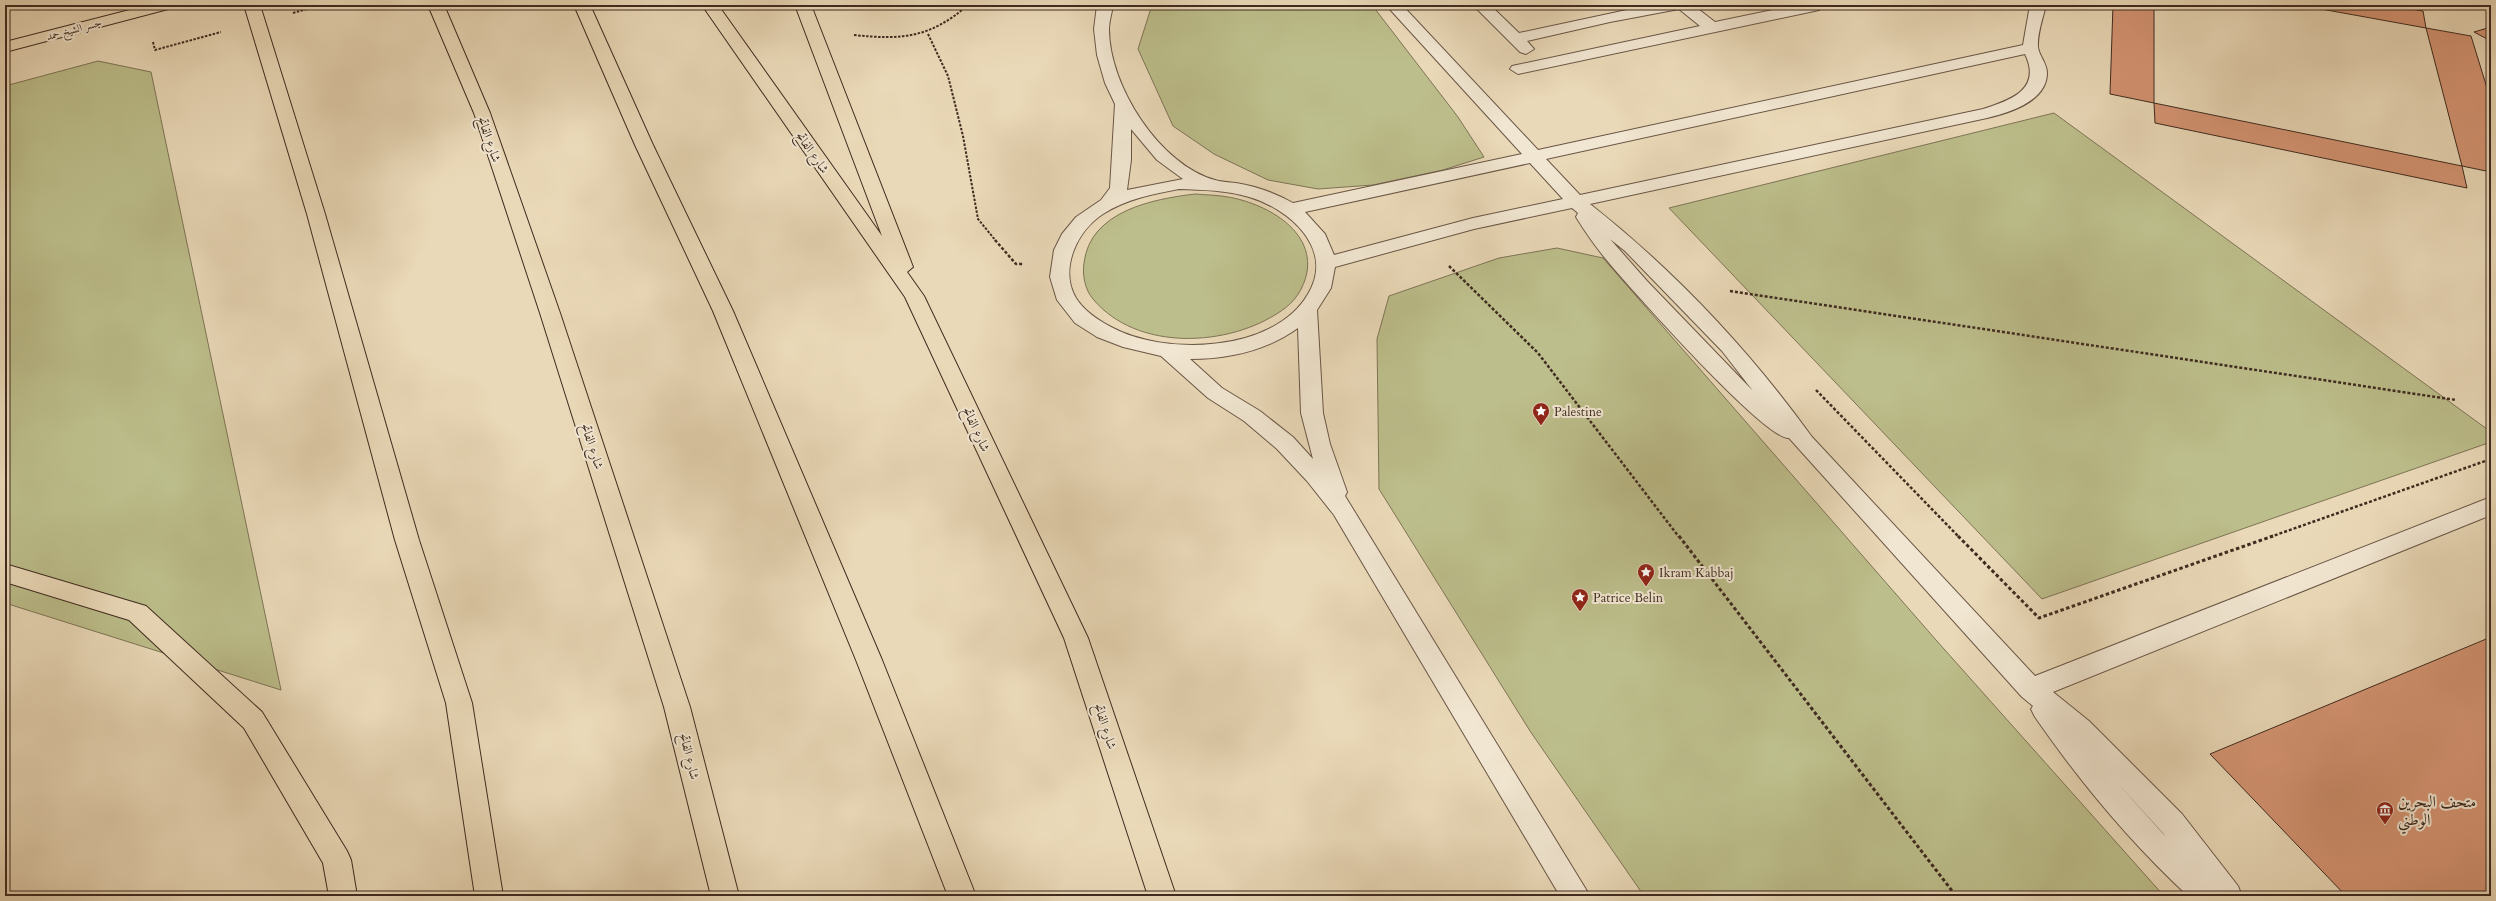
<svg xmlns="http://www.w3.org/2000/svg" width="2496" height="901" font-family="Cardo,Amiri,serif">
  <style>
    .green { fill: #bcbe8b; stroke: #7e7456 }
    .building { fill: #d59574; stroke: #3f2b20 }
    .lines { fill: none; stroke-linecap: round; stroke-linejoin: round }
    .minor-casing { stroke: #6a5646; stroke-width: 2 }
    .major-casing { stroke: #3f2b20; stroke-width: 2 }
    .path-far2 { stroke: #3f2b20; stroke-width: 2; stroke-dasharray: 2.5 1.5; stroke-linecap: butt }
    .path-far1 { stroke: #3f2b20; stroke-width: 2.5; stroke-dasharray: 3 2; stroke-linecap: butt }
    .path { stroke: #3f2b20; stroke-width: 3; stroke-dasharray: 3.5 2.5; stroke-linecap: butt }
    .minor { fill: #f1e6d1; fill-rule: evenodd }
    .major { fill: #ead9b8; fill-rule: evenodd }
    .labels { text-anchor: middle; stroke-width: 4; stroke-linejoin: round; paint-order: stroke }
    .far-street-label { font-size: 11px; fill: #3f2b20; stroke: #f1e6d1 }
    .street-label { font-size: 13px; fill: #3f2b20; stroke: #f1e6d1 }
    .poi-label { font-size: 13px; fill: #3f2b20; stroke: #f1e6d1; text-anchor: start }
    .near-poi-label { font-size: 16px; fill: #3f2b20; stroke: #f1e6d1; text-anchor: start }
  </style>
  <rect width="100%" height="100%" fill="#ead9b8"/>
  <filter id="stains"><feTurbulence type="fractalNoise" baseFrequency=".005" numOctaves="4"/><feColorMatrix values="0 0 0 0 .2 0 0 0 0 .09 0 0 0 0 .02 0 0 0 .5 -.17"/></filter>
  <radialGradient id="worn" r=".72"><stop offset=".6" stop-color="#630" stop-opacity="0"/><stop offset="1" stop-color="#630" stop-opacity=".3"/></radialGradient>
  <g class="green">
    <path d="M1152,5h220l86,112 26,40 -41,13 -70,15 -55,4 -50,-9 -54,-26 -41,-28 -35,-77z"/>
    <path d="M98,61l53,11 130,618 -276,-87v-517z"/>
    <path d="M2054,113l437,319v10l-449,157 -373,-391z"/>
    <path d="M1195,194c11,1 23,1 33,3 36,6 86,32 79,75 -3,16 -12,30 -26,39 -52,36 -144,41 -188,-12 -8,-9 -11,-25 -9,-36 6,-52 69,-64 111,-69z"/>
    <path d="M1557,248l46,10 333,382 228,256h-520l-114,-165 -151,-242 -2,-150 12,-43 110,-38z"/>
  </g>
  <g class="building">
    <path d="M2113,5h41v98l-44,-9z"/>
    <path d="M2299,5h88l36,6 3,17z"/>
    <path d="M2491,27v14l-17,-9z"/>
    <path d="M2426,28l45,8 20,65v71l-29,-6z"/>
    <path d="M2154,103l308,63 5,22 -312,-65z"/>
    <path d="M2491,637v259h-145l-136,-142z"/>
  </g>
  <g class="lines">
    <g class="minor-casing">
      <g id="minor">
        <path d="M1097,5h16c-1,8 -4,16 -4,24 0,57 51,136 106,151 7,2 14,2 21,3 20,3 39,10 57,20l229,-49 -136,-149h16l136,145 485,-105 7,-40h16c-3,13 -9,29 -8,42 1,9 9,16 9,26 0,28 -38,40 -60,45l-397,86c85,67 159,146 222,233l223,239 456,-179v18l-438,177 36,29 93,93 56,72 4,10h-54c-58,-54 -108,-114 -153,-179l-4,-8 2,-3 -11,-9 -233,-259c-23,3 -158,-149 -179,-174 -13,-15 -24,-31 -34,-47l2,-4 -6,-5 -98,21 -139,38 -4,21 -14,22 6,103 7,31 17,48 -2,4 245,400h-30l-226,-381 -27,-34 -30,-32 -33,-28 -36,-23 -47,-42 -38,-9 -26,-10 -22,-14 -18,-23 -7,-23 4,-27 8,-16 14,-17 25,-17 9,-12 5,-84 -10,-21 -8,-28 -3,-26zM2025,54c17,35 -14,46 -42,55l-403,86 -34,-36zM1131,129l26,31 26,19 -56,11 4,-30zM1530,163l33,36 -90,19 -139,37 -9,-21 -20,-22zM1179,189c23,1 48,1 70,8 41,12 86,52 59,97 -34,59 -144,62 -197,33 -13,-7 -27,-16 -35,-29 -17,-29 1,-67 27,-84 23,-15 50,-20 76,-25zM1610,239l15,12 97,100 31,40 -106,-110zM1298,328l3,85 12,46 -20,-22 -33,-26 -38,-23 -32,-29c38,0 76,-8 108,-31zM2112,777l50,55 4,5z"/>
        <path d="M1473,5h17l29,28 131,-28h43l22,17 82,-17h30l-8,5 -301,64 -8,-5 2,-3 188,-40 -21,-17 -69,13 -83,19 7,8 -8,5 -6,-2z"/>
      </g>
    </g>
    <g class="major-casing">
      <g id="major">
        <path d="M149,5h26l-3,3 -167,44v-10z"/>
        <path d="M244,5h16l65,209 94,326 53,163 31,193h-28l-29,-193 -51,-163 -88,-326z"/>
        <path d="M428,5h16l46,108 70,200 130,394 49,189h-28l-47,-189 -124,-394 -66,-200z"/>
        <path d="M574,5h16l63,140 80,166 149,349 94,236h-28l-92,-236 -143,-349 -78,-166z"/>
        <path d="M702,5h16l164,231 -87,-231h16l102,262 -6,5 17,24 164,342 88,258h-28l-84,-258 -159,-341z"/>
        <path d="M5,564l141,42 116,106 85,139 4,9 6,36h-28l-6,-33 -79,-135 -115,-108 -124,-38z"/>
      </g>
    </g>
    <g class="path-far2">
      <path d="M293,13l28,-8"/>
      <path d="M928,34l20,42 15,60 15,83 18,22"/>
      <path d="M854,35c48,5 76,3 114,-30"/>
      <path d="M153,42l2,8 66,-18"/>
    </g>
    <g class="path-far1">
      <path d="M995,240l21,24h7"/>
      <path d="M1449,266l89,87 141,184"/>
      <path d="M1730,291l726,109"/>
      <path d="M1816,390l143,147"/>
      <path d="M2270,537l221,-78"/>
    </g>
    <g class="path">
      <path d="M1679,536l277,360"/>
      <path d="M1958,536l81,82 234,-82"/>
    </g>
    <use href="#minor" class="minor"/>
    <use href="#major" class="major"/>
  </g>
  <defs>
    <g id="sight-pin" transform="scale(0.9)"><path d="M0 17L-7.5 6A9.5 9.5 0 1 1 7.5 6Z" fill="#8f2418" stroke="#f1e6d1"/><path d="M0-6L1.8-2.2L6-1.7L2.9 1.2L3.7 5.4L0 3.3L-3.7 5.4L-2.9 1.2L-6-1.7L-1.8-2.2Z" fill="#fff"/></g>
    <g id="museum-pin" transform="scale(0.9)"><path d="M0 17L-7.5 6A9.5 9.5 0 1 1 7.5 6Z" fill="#8f2418" stroke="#f1e6d1"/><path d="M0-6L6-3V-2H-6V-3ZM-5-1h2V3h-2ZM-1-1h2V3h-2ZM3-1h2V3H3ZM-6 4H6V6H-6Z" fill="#fff"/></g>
  </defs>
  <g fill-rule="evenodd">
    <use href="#sight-pin" x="1541" y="411"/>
    <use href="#sight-pin" x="1646" y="572"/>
    <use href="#sight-pin" x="1580" y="597"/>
    <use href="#museum-pin" x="2385" y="810"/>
  </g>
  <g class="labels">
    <g class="far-street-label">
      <text transform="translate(74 29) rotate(-15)" y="4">جسر الشيخ حمد</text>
    </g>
    <g class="street-label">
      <text transform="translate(490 139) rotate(71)" y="5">شارع الفاتح</text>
      <text transform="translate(813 152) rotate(55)" y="5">شارع الفاتح</text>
      <text transform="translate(977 429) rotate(65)" y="5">شارع الفاتح</text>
      <text transform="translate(593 446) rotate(72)" y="5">شارع الفاتح</text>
      <text transform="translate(1106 726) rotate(72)" y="5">شارع الفاتح</text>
      <text transform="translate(690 756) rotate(76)" y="5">شارع الفاتح</text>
    </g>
    <g class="poi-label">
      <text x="1554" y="416">Palestine</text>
      <text x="1659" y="577">Ikram Kabbaj</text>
      <text x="1593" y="602">Patrice Belin</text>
    </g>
    <g class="near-poi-label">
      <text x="2398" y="807">متحف البحرين<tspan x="2398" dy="18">الوطني</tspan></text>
    </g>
  </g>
  <rect width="2496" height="901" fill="none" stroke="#ead9b8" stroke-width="20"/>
  <rect x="6" y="6" width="2484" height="889" fill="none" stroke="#3f2b20" stroke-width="2"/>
  <rect x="10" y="10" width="2476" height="881" fill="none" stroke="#3f2b20"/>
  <rect width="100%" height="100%" filter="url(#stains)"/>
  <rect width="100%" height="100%" fill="url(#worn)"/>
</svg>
